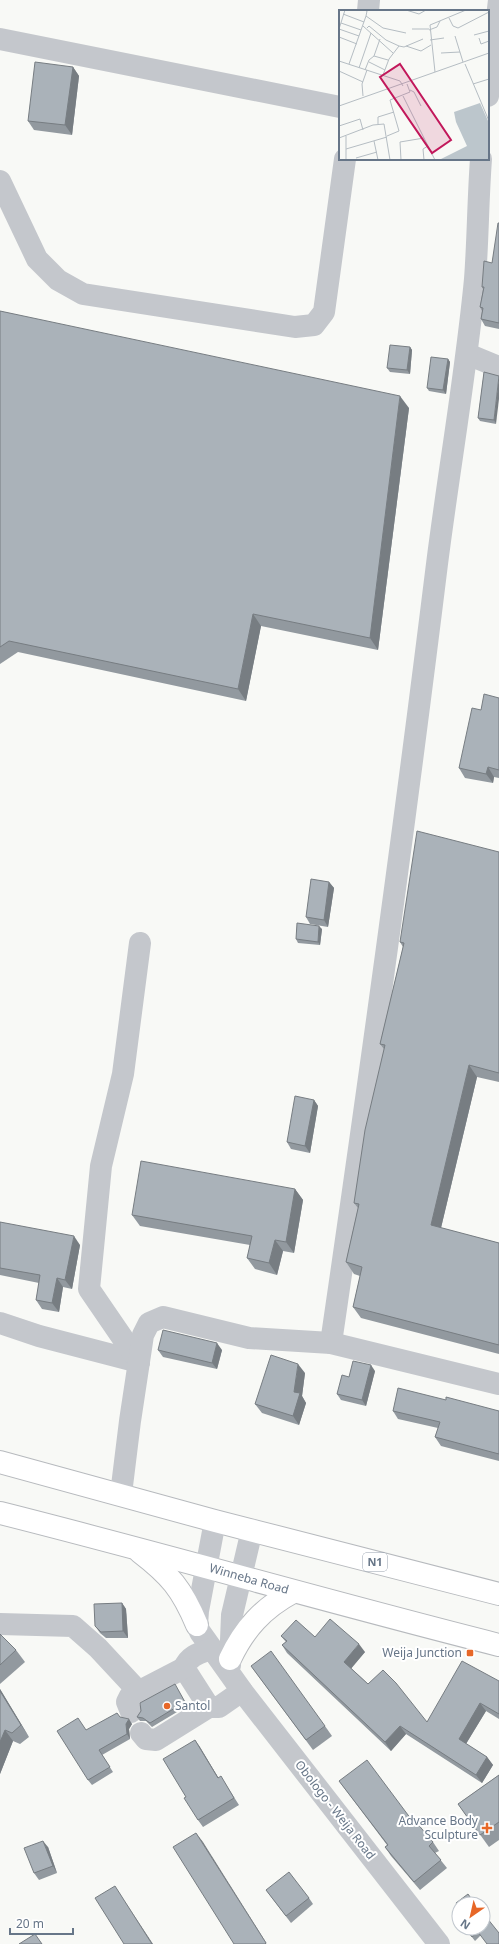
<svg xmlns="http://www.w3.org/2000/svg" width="499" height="1944" font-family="'Noto Sans',sans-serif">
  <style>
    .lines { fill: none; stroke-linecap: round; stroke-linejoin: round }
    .highway-casing { stroke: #b7babe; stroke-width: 24 }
    .minor { stroke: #c4c7cc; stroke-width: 22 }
    .highway { stroke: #fff; stroke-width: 22 }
    .wall { fill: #92999f }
    .shaded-wall { fill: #777d82 }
    .building { fill: #aab2b9; stroke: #777d82 }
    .poi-dot { fill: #e76727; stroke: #fff; stroke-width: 1.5 }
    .labels { text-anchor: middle; stroke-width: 4; stroke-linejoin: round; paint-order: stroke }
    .shield { fill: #fff; stroke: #959fac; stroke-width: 1 }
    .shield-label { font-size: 11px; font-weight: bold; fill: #677688 }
    .street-label { font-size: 12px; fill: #677688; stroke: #fff }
    .poi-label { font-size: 12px; fill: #677688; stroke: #fff; text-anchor: end }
    .inset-road { fill: none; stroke: #b5bdc3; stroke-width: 1 }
    .view { fill: #c2185b; fill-opacity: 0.15; stroke: #c2185b; stroke-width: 2 }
    .inset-edge { fill: none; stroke: #677688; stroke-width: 2 }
  </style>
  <rect width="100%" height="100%" fill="#f8f9f6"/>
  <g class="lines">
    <g class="highway-casing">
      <g id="highway">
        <path d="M0,1462l215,59 284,73"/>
        <path d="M0,1513c167,42 332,90 499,132"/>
        <path d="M140,1552c30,23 42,37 57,73"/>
        <path d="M230,1659c14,-30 33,-51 63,-67"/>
      </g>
    </g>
    <g class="minor">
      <path d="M368,11l1,-11"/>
      <path d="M0,39l340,68"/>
      <path d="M488,96l11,-96"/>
      <path d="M0,181l37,78 21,21 25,14 212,33 19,-2 10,-13 21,-153"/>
      <path d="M467,354l32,13"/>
      <path d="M0,1323l39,13 100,26"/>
      <path d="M331,1343c38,-260 74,-519 106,-779 12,-95 29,-190 38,-285 3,-40 3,-80 6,-120"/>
      <path d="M139,1362l-50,-73 12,-123 22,-92 17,-131"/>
      <path d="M121,1494l9,-73 13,-86 6,-12 14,-6 86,21 82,5 168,41"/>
      <path d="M215,1521l-17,90 -1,14 3,7 42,59 197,253"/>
      <path d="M0,1624l73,2 25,22 40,43"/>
      <path d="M212,1649c-12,4 -23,6 -28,19l25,39h10l23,-16"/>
      <path d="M230,1665l2,-50 20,-85"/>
      <path d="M131,1712l-4,-10 3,-6 54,-28"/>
      <path d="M141,1733l5,6 10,1 53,-33"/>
    </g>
    <use href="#highway" class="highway"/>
  </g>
  <g class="wall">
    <path d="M73,67l6,9 -7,59 -38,-5 -6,-9z"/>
    <path d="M499,223v106l-14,-3 -4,-7 1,-8 -2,-4 3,-18 -1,-2 10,-24z"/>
    <path d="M0,311l409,97 -31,242 -117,-24 -15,75 -228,-49 -18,12z"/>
    <path d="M410,347l2,3 -2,24 -20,-2 -3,-4z"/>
    <path d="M448,359l2,3 -4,32 -17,-3 -2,-3z"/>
    <path d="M484,372l12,52 -16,-3 -2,-3z"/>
    <path d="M499,698v80l-5,-1 -1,6 -28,-5 -6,-10 22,-58z"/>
    <path d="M499,852v230l-22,-5 -36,151 58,15v111l-138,-36 -8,-11 7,-31 -6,-2 -8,-12 12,-54 -4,-5 30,-154 -4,-5 23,-97 -3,-5z"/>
    <path d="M329,882l5,6 -6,39 -18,-3 -4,-7z"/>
    <path d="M322,929l-2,16 -22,-2 -2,-4z"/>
    <path d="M314,1100l4,6 -8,47 -19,-4 -4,-7z"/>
    <path d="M295,1189l8,11 -9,53 -11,-2 -6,24 -22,-6 -8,-11 3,-13 -110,-19 -8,-11z"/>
    <path d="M0,1222l80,23 -8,44 -9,-2 -4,25 -17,-3 -6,-9 3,-17 -39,-8z"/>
    <path d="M158,1350h64l-5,19 -54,-12z"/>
    <path d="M375,1371l-9,35 -25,-6 -4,-6 12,-17z"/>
    <path d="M305,1373l-3,23 4,7 -7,22 -37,-12 -7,-9z"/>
    <path d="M446,1400l53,11v50l-58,-15 -6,-9 3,-9 -40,-9 -5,-8z"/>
    <path d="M122,1603l4,6 2,29h-22l-6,-5 -5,-7z"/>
    <path d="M0,1634l16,16 9,12 -25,22z"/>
    <path d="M281,1636l34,1 50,15 -14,16 17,16 59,38 72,-41v38l-13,-8 -20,33 21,13 6,8 -11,18 -76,-49 -15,17 -104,-98 -5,-8 4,-3z"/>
    <path d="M251,1666l74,60 7,10 -19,14z"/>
    <path d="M177,1688l10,18 -35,21 -6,-6h-6l-3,-4z"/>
    <path d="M0,1689l29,48 -9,7 -7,-3 -13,33z"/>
    <path d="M120,1717l12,7 -3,5 1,10 -28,16 11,17 -21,13 -4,-5 -1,-50z"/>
    <path d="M195,1740l23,37 7,6 14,22 -36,22 -5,-7 -12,-23z"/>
    <path d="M499,1775v65l-10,7 -31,-43z"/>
    <path d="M339,1781l75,42 19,19 6,9 -4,2 12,15 -27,22 -29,-34 -6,-9 2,-2z"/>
    <path d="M48,1847l9,26 -18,7 -5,-7z"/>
    <path d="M266,1890l43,8 4,6 -22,19z"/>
    <path d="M465,1928l34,5 -19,3 -5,5z"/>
  </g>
  <g class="shaded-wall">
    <path d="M73,67l6,9 -7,59 -7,-10z"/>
    <path d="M410,347l2,3 -2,24 -3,-4z"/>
    <path d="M448,359l2,3 -4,32 -3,-4z"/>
    <path d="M499,376v23l-3,25 -2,-4z"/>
    <path d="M400,396l9,12 -31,242 -8,-12z"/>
    <path d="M253,614l8,12 -15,75 -8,-12z"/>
    <path d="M488,767l6,10 -1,6 -7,-9z"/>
    <path d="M329,882l5,6 -6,39 -4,-7z"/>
    <path d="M319,926l3,3 -2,16 -2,-3z"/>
    <path d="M469,1065l8,12 -38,159 -8,-11z"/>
    <path d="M314,1100l4,6 -8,47 -5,-7z"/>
    <path d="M295,1189l8,11 -9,53 -8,-11z"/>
    <path d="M74,1236l6,9 -8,44 -7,-9z"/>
    <path d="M275,1240l8,11 -6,24 -8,-12z"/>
    <path d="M57,1278l6,9 -4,25 -7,-9z"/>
    <path d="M217,1343l5,7 -5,19 -5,-6z"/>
    <path d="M298,1364l7,9 -3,23 4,7 -7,22 -6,-9 1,-24z"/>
    <path d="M371,1365l4,6 -9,35 -4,-6z"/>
    <path d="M122,1603l4,6 2,29 -5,-7z"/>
    <path d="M359,1644l6,8 -15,18 -6,-8z"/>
    <path d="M0,1689l29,48 -8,-12 -21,-34z"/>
    <path d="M480,1703l6,8 -22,36 -5,-8z"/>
    <path d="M129,1719l3,5 -3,5 1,10 -3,-5 -1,-10z"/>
    <path d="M400,1726l6,8 -15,17 -6,-9z"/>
    <path d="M5,1730l8,11 -13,33v-32z"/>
    <path d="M195,1740l5,7 22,37 -4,-6z"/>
    <path d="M487,1757l6,8 -11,18 -6,-8z"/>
    <path d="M196,1833l7,9 64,102 -1,-1z"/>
    <path d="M43,1841l5,6 9,26 -4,-7z"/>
    <path d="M115,1886l5,8 33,50h-1z"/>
  </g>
  <g class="building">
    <path d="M35,62l38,5 -8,58 -37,-4z"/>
    <path d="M498,223h1v100l-18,-4 2,-11 -3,-1 4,-20h-2l2,-26 8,2z"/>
    <path d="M0,311l400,85 -30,242 -117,-24 -15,75 -229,-48 -9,6z"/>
    <path d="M390,345l20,2 -3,23 -20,-2z"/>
    <path d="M431,357l17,2 -5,31 -16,-2z"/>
    <path d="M484,372l15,4 -5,44 -16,-2z"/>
    <path d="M484,694l15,4v72l-11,-3 -2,7 -27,-6 13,-60 9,2z"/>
    <path d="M417,831l82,21v221l-30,-8 -38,160 68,18v102l-146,-38 9,-40 -16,-5 13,-58 -5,-1 11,-73 20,-85 -5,-1 24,-101 -4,-1z"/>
    <path d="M311,879l18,3 -5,38 -18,-3z"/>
    <path d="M297,923l22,3 -1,16 -22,-3z"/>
    <path d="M295,1096l19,4 -9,46 -18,-4z"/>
    <path d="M141,1161l154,28 -9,53 -11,-2 -6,23 -22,-5 5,-22 -120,-21z"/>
    <path d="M0,1222l74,14 -9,44 -8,-2 -5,25 -16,-3 4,-25 -40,-7z"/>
    <path d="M163,1330l54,13 -5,20 -54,-13z"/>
    <path d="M271,1355l27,9 -4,28 6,1 -7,23 -38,-12z"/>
    <path d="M353,1361l18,4 -9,35 -25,-6 5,-19 7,2z"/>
    <path d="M398,1388l48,12v-3l53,14v43l-64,-17 5,-15 -47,-11z"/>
    <path d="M122,1603l1,28 -22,1 -6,-6 -1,-22z"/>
    <path d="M330,1619l29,25 -15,18 24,22 15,-14 13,13 31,39 35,-61 37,20v33l-19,-11 -21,36 28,18 -11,18 -76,-49 -15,16 -103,-97 5,-4 -6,-5 15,-16 19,17z"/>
    <path d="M0,1634l16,16 -16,15z"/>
    <path d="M271,1651l54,75 -19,14 -55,-74z"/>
    <path d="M175,1684l10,18 -35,21 -7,-5 -6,-1 4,-6 -1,-8z"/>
    <path d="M0,1691l21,34 -9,8 -7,-3 -5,12z"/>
    <path d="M117,1713l3,4 9,2 -3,5 1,10 -28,16 11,17 -22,13 -31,-49 21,-13 8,12z"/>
    <path d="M195,1740l23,38 3,-2 13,22 -36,22 -14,-22 2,-1 -23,-38z"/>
    <path d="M367,1760l47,63 2,-1 17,20 -4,4 12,14 -27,22 -29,-35 3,-2 -49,-64z"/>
    <path d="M499,1775v47l-19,13 -22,-31z"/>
    <path d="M196,1833l70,110 -1,1h-31l-61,-97z"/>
    <path d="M43,1841l10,25 -19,7 -10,-25z"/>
    <path d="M289,1872l20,26 -23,18 -20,-26z"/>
    <path d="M115,1886l37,58h-28l-29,-46z"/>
    <path d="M468,1894l7,10h-16v3l-3,-4z"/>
    <path d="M459,1911v10l-4,-6z"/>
    <path d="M483,1913l16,20v11h-12l-9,-12 -6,5 -7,-9h18z"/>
    <path d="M35,1934l7,10h-23z"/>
  </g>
  <g class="poi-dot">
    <rect x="466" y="1649" width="8" height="8" rx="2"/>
    <circle cx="167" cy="1706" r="4"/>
    <path d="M485 1822h4v4h4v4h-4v4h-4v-4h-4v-4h4z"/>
  </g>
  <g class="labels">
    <rect class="shield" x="363" y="1553" width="24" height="18" rx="3"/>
    <g class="shield-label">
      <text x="375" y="1566">N1</text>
    </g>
    <g class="street-label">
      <text transform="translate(249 1579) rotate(16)" y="4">Winneba Road</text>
      <text transform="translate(335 1810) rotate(52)" y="4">Obologo - Weija Road</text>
    </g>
    <g class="poi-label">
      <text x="462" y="1657">Weija Junction</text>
      <text x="175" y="1710" text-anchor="start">Santol</text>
      <text x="478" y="1825">Advance Body<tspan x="478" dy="14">Sculpture</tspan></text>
    </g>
  </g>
  <g transform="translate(339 10)">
    <rect width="150" height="150" fill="#f8f9f6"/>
    <path d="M141,93l9,20v37h-50l28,-14 -11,-24 -2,-10z" fill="#bcc6cc"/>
    <path class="inset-road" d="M67,0l13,4 7,-4M4,4l21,8M27,6l17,12 23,5M110,8l4,8 5,2 31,-16M2,13l20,7M24,16l30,27M28,18l2,-2 17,14 13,6M0,19l20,7M0,19l6,-19M73,19h17M90,20l8,-3 3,-6M135,25l15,-4M116,26l8,26M0,27l18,7M140,28l2,6 8,-3M91,30l14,-2M67,36l15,5 10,-6M102,43l19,-1M35,46l14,4M0,51l61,20 3,5M30,52l16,8M10,54l17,-48 1,-5 -3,-1M126,54l24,57M20,58l12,-35M26,60l4,-10 5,-4 6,-17M0,61l24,11M96,62l-5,-47 36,-15M44,65l6,-16 10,-13 5,1 19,-8M134,74l16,-5M71,80l4,2 7,14M24,86l-1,-12 5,-14M64,86l32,64M0,96l150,-53M39,114v-7l16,-5M0,116l21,-7 3,11M48,126l12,-5 -9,-31 20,-8 -3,-8M0,128l34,-13 11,-1 6,36M35,131l4,19M7,139l41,-12M17,148l21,-6M7,150v-24M62,150l-1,-18 24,-4M85,150l-1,-11 5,-3"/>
    <path class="view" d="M61,54l51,76 -19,13 -52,-76z"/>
    <rect width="150" height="150" class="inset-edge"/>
  </g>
  <g transform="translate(471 1916) rotate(214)"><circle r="19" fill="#ffffff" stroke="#c2c8cf"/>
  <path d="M0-3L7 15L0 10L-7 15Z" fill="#e76727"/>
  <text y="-6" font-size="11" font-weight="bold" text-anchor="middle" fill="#677688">N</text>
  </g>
  <path d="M10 1928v6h63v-6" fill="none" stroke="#677688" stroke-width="2"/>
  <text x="16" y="1928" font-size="12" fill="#677688" stroke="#ffffff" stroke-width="3" paint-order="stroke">20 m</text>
</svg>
